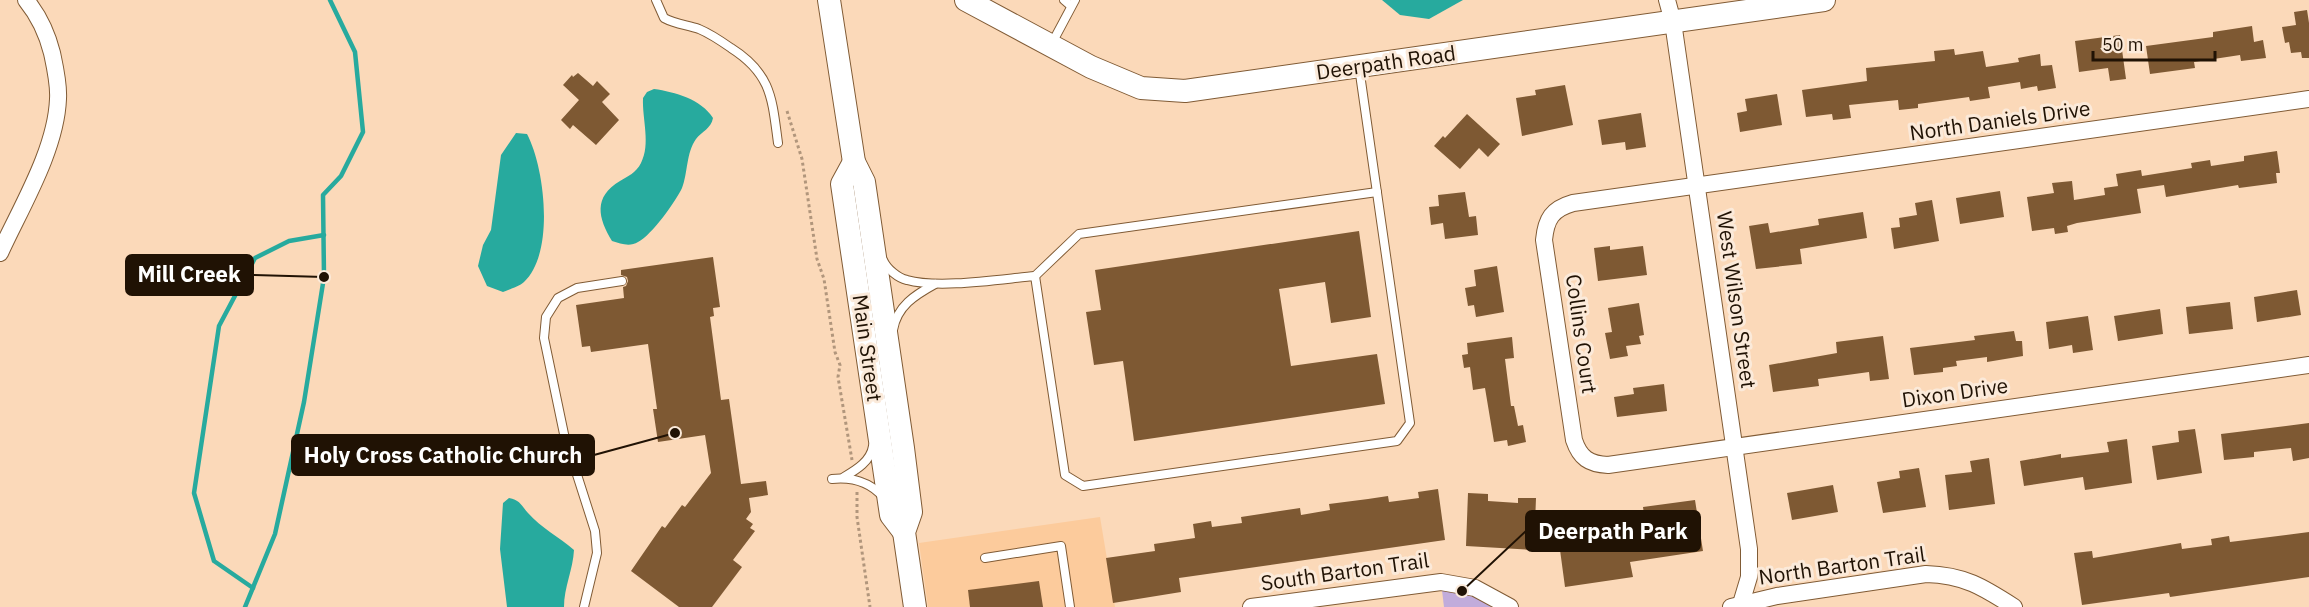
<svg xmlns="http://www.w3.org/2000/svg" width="2309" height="607" font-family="'IBM Plex Sans',sans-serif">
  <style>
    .built { fill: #fccb9c }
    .green { fill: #c1acdb }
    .water { fill: #27aa9e }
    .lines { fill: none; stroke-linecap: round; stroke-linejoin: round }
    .stream { stroke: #27aa9e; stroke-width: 4.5 }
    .building { fill: #7e5933 }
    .lane-casing { stroke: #805b35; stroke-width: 10 }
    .street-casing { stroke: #805b35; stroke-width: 18 }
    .secondary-casing { stroke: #805b35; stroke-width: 24 }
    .path { stroke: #b1967c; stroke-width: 3; stroke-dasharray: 3 3; stroke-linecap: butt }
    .lane { stroke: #fff; stroke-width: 8 }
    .street { stroke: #fff; stroke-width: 16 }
    .secondary { stroke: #fff; stroke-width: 22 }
    .labels { text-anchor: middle; stroke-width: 6; stroke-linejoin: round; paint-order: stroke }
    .street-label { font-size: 21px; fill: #201204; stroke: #fbeada }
    .leader { fill: none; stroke: #201204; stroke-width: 2 }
    .callout-dot { fill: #201204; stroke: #fbeada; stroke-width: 2 }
    .callout { fill: #201204; stroke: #201204; stroke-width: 2 }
    .callout-label { font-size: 22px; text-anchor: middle; font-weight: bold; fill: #fff }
  </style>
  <rect width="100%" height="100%" fill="#fbd9b9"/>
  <path class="built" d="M1100,517l15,90h-187l-9,-64z"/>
  <path class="green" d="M1441,582l69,25h-66z"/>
  <g class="water">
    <path d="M1382,0h81l-34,19 -29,-4z"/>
    <path d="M654,89c21,3 47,10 59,29 -2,11 -11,13 -17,21 -10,14 -8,34 -14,49 -6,13 -31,48 -44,54 -8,5 -17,2 -26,-1 -14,-23 -19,-44 8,-60 8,-5 16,-8 21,-18 10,-19 1,-44 2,-65l4,-6z"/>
    <path d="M516,133l11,1c18,34 28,119 -3,148 -5,5 -15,7 -21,10l-16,-6 -9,-20 5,-21 8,-15 10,-75z"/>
    <path d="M509,498c11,2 12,7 19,15 13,15 31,24 46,37 -1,20 -10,37 -10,57h-57l-7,-58 3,-46z"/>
  </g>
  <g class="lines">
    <g class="stream">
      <path d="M253,588l-39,-27 -20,-68 25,-167 36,-68 34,-17 35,-6"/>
      <path d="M245,607l30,-73 29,-132 20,-125 -1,-82 18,-19 22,-44 -8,-80 -25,-52"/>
    </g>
  </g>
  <g class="building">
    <path d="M2307,10l2,13v35h-7l-1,-6 -10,1 -2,-11 -4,1 -3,-16 14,-2 -2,-13z"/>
    <path d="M2252,26l2,16 9,-2 3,18 -25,3 -1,-6 -46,7 1,6 -45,6 -4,-28 67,-9v-5z"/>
    <path d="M2120,35l6,44 -16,2 -2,-13 -29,4 -4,-31z"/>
    <path d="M1954,49l1,6 28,-4 3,16 33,-5 -1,-4 22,-4 1,12 11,-1 4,23 -18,3 -1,-5 -16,3 -1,-7 -32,5 2,11 -20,3 -1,-4 -51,7v4l-19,2 -1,-10 -49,5 2,13 -18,2 -1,-6 -26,3 -4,-27 65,-9 -1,-13 69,-7 -1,-10z"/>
    <path d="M578,73l15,13 4,-5 13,13 -8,8 17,18 -23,25 -23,-20 -3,4 -9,-9 18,-20 -16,-15 9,-10 1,2z"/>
    <path d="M1565,85l8,40 -51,11 -6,-38 20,-3 -1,-5z"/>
    <path d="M1777,94l5,31 -42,7 -3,-19 10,-2 -2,-12z"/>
    <path d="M1641,113l5,34 -20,3 -1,-8 -23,3 -4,-25z"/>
    <path d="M1467,114l33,30 -12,13 -9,-9 -19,21 -26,-23 9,-10 2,2z"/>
    <path d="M2277,151l3,22h-4l1,10 -38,5 -1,-3 -72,12 -2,-12 -27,4 4,24 -64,10 -10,3 1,6 -13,2 -1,-6 -22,3 -5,-34 27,-4 -2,-10 20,-2 2,19 31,-5 -1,-7 14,-2 -2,-12 25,-4 1,6 50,-8 -1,-5 19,-3 1,6 33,-5v-5z"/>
    <path d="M2000,191l4,26 -44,7 -4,-26z"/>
    <path d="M1465,192l4,25 7,-1 2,19 -33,4 -2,-16 -12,2 -2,-18 10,-1 -1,-11z"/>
    <path d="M1932,200l7,41 -45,8 -3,-21 9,-1 -1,-9 18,-3 -2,-12z"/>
    <path d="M1863,212l4,26 -67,11 2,15 -46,5 -7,-43 19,-3 2,10 49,-8 -1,-6z"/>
    <path d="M1359,231l12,86 -40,6 -6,-41 -46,7 12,77 86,-12 8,50 -251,37 -11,-80 -29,4 -8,-53 15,-2 -6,-40z"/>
    <path d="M1610,246v4l33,-4 4,29 -49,6 -4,-33z"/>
    <path d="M713,257l7,50 -7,1 1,8 -4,1 11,83 8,-1 12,85 25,-3 2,14 -19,3 2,14 -5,7 7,5 -3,4 5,3 -22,29 9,7 -30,40h-33l-48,-36 31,-45 3,2 17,-23 3,2 26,-34 -6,-38 -47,7 -5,-33h4l-9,-65 -57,8 -1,-6 -8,1 -6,-42 48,-7 -1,-11 3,-1 2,-5 -1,-4 -6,-2v-5z"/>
    <path d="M1497,266l7,46 -28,5 -2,-12 -6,1 -3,-18 11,-2 -2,-16z"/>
    <path d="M2297,290l4,25 -44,7 -3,-25z"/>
    <path d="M2230,302l3,27 -44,5 -3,-27z"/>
    <path d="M1639,303l5,32 -5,1 2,8 -15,2 2,10 -18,3 -5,-26 7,-1 -4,-24z"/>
    <path d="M2160,309l3,25 -45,7 -4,-25z"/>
    <path d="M2088,316l5,34 -20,3 -1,-8 -23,4 -3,-27z"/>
    <path d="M2014,331l2,10h6l1,15 -36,6v-5l-31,4 1,5 -14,2v4l-29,3 -4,-27 65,-8 -1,-4z"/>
    <path d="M1883,336l6,43 -19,2 -1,-9 -51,7 1,7 -46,6 -4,-27 68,-12 -1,-11z"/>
    <path d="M1512,337l2,21 -9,1 6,47h3l4,20 5,-1 3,17 -18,4 -1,-6 -13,2 -9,-54 -12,2 -3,-23 -6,1 -2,-13 6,-1 -1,-11z"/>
    <path d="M1664,384l3,27 -50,6 -3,-20 20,-3 -1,-6z"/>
    <path d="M2309,423v35l-16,3 -2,-13 -37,4v5l-30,3 -3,-26z"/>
    <path d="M2195,429l7,44 -45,7 -5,-34 27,-4 -1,-11z"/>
    <path d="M2127,439l5,44 -47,7 -2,-13 -59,9 -4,-25 41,-7v4l48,-6 -2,-10z"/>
    <path d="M1989,458l6,46 -46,6 -4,-35 27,-3 -2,-11z"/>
    <path d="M1919,468l7,39 -43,6 -6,-31 23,-4 -1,-7z"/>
    <path d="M1833,485l5,27 -46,8 -5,-27z"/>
    <path d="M1438,489l7,51 -266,38 2,14 -68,11 -7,-45 49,-7 -1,-7 41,-6 -2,-14 18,-3 1,6 30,-4 -1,-6 59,-9 1,7 29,-5 -1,-6 39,-5 20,-3 1,6 30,-4 -1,-6z"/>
    <path d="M1468,493l20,1v7l30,2v-5h18l-2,52 -68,-4z"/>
    <path d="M1695,500l8,51 -73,11 3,15 -68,10 -7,-52 18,-3 1,7 29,-5 -1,-5 40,-7 -2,-15z"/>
    <path d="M2309,532v45l-139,20 -1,-4 -87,12 -8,-52 18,-2 1,7 88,-15 1,6 30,-4 -1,-6 18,-3 1,6z"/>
    <path d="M1039,581l4,26h-73l-2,-17z"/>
  </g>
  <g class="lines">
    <g class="lane-casing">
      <g id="lane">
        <path d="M656,0l8,18c11,6 23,7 35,11 12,5 22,12 32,19 41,26 41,51 47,95"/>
        <path d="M1064,0l7,6"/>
        <path d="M1051,45l24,-45"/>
        <path d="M883,260c4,9 15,18 24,20 32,9 94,-1 128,-4l30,199 18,11 314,-45 13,-18 -51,-356"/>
        <path d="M1035,276l44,-42 298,-42"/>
        <path d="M893,330c4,-24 22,-35 42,-46"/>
        <path d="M844,477c12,-7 27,-16 29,-31"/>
        <path d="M832,479c19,-2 38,3 51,18"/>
        <path d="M985,558l76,-12 9,61"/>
        <path d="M584,607l13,-54 -2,-22 -31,-97 -20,-96 2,-21 12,-19 19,-10 45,-7"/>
      </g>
    </g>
    <g class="street-casing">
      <g id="street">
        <path d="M1667,0l6,22 76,527v28l-9,30"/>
        <path d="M2309,99l-736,104c-21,6 -27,16 -29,37l30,200c6,18 15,24 34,25l701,-100"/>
        <path d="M0,253c21,-46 56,-103 58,-154 1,-15 -3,-32 -6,-46 -5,-20 -13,-37 -26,-53"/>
        <path d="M1251,607l190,-25 34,6 35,19"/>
        <path d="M1731,607l46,-11 149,-22c38,1 57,13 88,33"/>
      </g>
    </g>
    <g class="secondary-casing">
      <g id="secondary">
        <path d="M829,0l25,162 10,20 39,266 8,64 -7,20 11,75"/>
        <path d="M966,0l125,67 50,21 44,3 639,-91"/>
        <path d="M854,162l-12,22 49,331 13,17"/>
      </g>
    </g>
    <g class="path">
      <path d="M787,111l15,48 15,100 7,20 11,73 5,13 -2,12 14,83"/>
      <path d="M857,492v25l13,90"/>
    </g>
    <use href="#lane" class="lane"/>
    <use href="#street" class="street"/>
    <use href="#secondary" class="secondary"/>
  </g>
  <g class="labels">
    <g class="street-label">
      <text transform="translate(1386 63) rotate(-8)" y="7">Deerpath Road</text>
      <text transform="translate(2000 121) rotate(-8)" y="7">North Daniels Drive</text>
      <text transform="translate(1736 300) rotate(82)" y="7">West Wilson Street</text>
      <text transform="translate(1581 334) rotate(82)" y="7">Collins Court</text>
      <text transform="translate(867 348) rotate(82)" y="7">Main Street</text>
      <text transform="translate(1955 393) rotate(-8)" y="7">Dixon Drive</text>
      <text transform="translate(1842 566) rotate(-8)" y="7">North Barton Trail</text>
      <text transform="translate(1345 572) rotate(-8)" y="7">South Barton Trail</text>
    </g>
  </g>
  <path class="leader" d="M324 277L253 275M675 433L594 455M1462 591L1526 531"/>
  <g class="callout-dot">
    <circle cx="324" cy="277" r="6"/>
    <circle cx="675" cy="433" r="6"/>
    <circle cx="1462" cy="591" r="6"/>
  </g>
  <g class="callout">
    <rect x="126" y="255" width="127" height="40" rx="6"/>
    <rect x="292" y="435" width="302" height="40" rx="6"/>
    <rect x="1526" y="511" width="174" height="40" rx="6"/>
  </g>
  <g class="callout-label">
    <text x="189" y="282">Mill Creek</text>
    <text x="443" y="463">Holy Cross Catholic Church</text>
    <text x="1613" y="539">Deerpath Park</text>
  </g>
  <path d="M2093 51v9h122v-9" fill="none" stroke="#201204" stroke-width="3"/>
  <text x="2102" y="51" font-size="18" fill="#201204" stroke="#fbeada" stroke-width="4.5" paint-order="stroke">50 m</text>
</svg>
